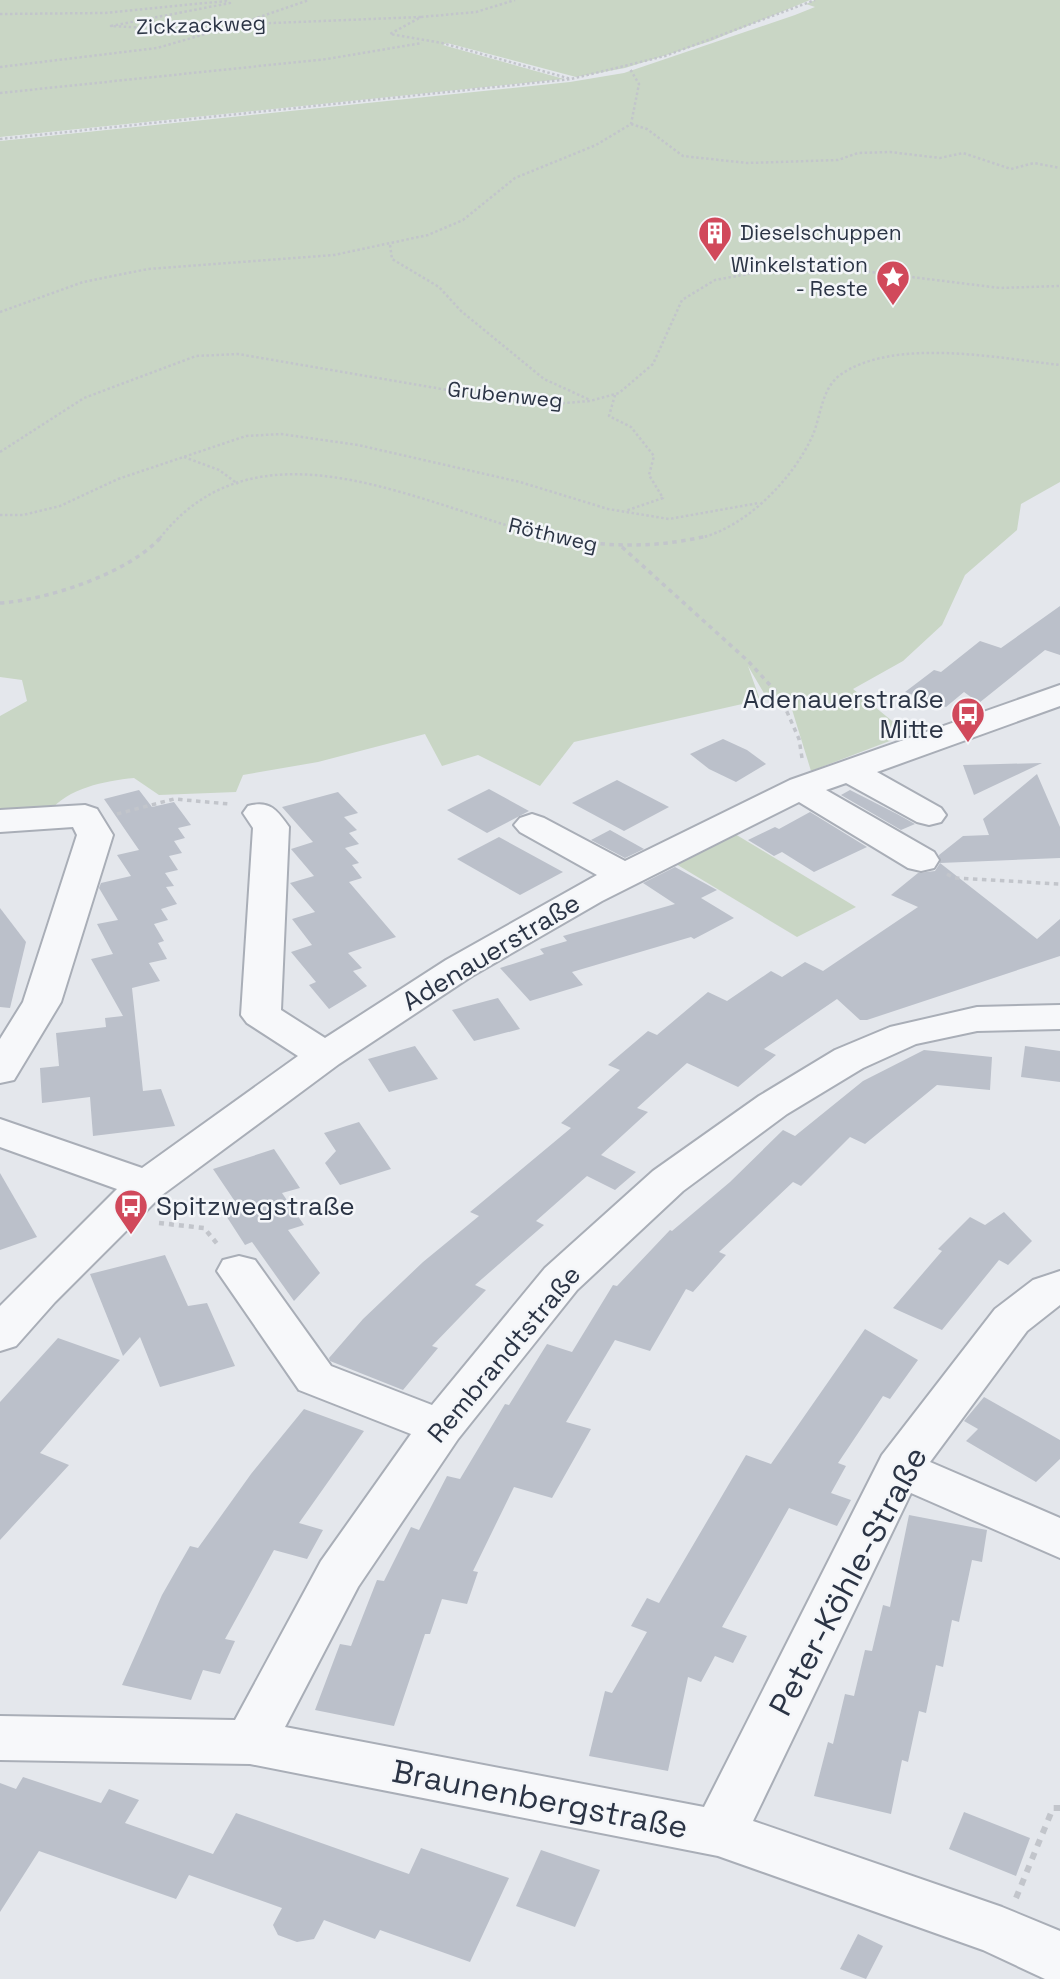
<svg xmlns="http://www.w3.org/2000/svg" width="1060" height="1979" font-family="'Space Grotesk',sans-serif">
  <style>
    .green { fill: #c9d6c5 }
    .building { fill: #bbc0ca }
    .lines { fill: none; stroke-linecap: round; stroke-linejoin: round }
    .minor-casing { stroke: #a9aeb7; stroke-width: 4 }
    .path-far3 { stroke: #c2c5cb; stroke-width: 2.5; stroke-dasharray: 2.5 2.5; stroke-linecap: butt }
    .path-far2 { stroke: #c2c5cb; stroke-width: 3.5; stroke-dasharray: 4.5 4.5; stroke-linecap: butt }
    .path-far1 { stroke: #c2c5cb; stroke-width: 4.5; stroke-dasharray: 5 5; stroke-linecap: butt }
    .path { stroke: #c2c5cb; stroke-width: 6; stroke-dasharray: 7 7; stroke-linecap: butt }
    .minor { fill: #f7f8fa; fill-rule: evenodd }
    .labels { text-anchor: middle; stroke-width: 5; stroke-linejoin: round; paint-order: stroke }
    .far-street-label { font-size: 21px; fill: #2b3445; stroke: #f4f6f9 }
    .far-poi-label { font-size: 21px; fill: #2b3445; stroke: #f4f6f9; text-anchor: start }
    .poi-label { font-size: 26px; fill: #2b3445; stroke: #f4f6f9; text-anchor: end }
    .street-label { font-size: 26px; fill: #2b3445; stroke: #f4f6f9 }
    .near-street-label { font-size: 32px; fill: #2b3445; stroke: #f4f6f9 }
  </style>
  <rect width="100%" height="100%" fill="#e4e7ec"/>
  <g class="green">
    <path d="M0,0h810l-99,41 -86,27 -49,9 -129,-34 -4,2 121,34 -564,58z"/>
    <path d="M815,0h245v482l-39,22 -4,26 -52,45 -23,50 -39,36 -50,28 55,45 -97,37 -21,-68 -22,-3 -20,-34 12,34 -186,42 -34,44 -62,-31 -36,11 -17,-32 -107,28 -75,13 -7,17 -77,3 -25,-17c-30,3 -66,10 -85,34l-49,3v-99l27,-15 -5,-21 -22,-3v-536l570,-59 54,-9 171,-58 20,-8 -9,-3z"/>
    <path d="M730,831l126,76 -59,30 -126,-76z"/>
  </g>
  <g class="building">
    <path d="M1060,606v49l-15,-5 -66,53 -15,-11 -18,15 -41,-15 29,-22 7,2 39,-31 21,7z"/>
    <path d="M723,739l24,11 19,14 -30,18 -27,-13 -19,-15z"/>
    <path d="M1042,763l-68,32 -11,-30z"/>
    <path d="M1037,774l23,53v31l-120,5 -1,-8 24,-19 26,-1 -6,-16z"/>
    <path d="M617,780l52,27 -45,24 -52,-28z"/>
    <path d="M489,789l40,22 -42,22 -40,-23z"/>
    <path d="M139,790l13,17 22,-5 17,23 -13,3 7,10 -11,3 8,12 -13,3 9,14 -13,3 9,13 -8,1 11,17 -16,5 7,11 -14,4 10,17 -6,2 9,16 -18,4 11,18 -28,7 11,103 18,-2 14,37 -82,10 -3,-39 -48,6 -2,-35 19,-2 -3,-33 50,-6 -1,-9 18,-2 -32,-57 22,-5 -16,-30 21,-4 -19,-32 2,-5 30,-7 -14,-21 22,-5 -35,-51z"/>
    <path d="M850,790l47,24 18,10 -14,6 -60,-35z"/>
    <path d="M338,792l20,21 -14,4 13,13 -8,3 10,11 -14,4 14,15 -7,2 10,13 -13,4 47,55 -48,16 14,15 -9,3 14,15 -38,23 -20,-24 7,-3 -25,-30 21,-7 -20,-26 23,-7 -25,-29 24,-7 -23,-27 22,-7 -31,-35z"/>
    <path d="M810,812l57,35 -53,25 -32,-20 -8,4 -26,-16 27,-13 4,2z"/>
    <path d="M610,830l34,19 -19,9 -34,-18z"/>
    <path d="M499,837l64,35 -43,23 -63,-36z"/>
    <path d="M940,863l97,76 23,-20v37l-193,64h-7l-23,-21 -73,50 12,6 -38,32 -51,-24 -50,45 11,4 -47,43 35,17 -21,18 -28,-14 -51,45 8,4 -69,60 11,5 -54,56 6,2 -35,42 -73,-29 -1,-3 34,-39 60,-57 56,-46 -9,-4 101,-84 -10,-5 59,-53 -12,-5 40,-34 9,4 51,-43 19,9 44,-30 11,6 23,-15 18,9 95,-64 -27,-12 27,-22 17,-2z"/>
    <path d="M675,867l42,23 -16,8 33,20 -40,21 -3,-2 -119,35 11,13 -53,16 -30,-33 44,-14 -4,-5 27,-8 -4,-5 112,-32 -32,-21z"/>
    <path d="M0,908l26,34 -16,66 -10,-1z"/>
    <path d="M498,998l22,31 -46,12 -22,-31z"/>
    <path d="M415,1046l23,33 -49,13 -21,-33z"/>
    <path d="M1025,1046l35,5v31l-39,-5z"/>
    <path d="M924,1050l68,7 -2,33 -53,-5 -72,59 -15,-7 -49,49 -8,-4 -74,70 7,3 -33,37 -7,-3 -36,62 -35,-11 -49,82 25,7 -39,69 -38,-11 -41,84 5,1 -11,32 -25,-5 -12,35h-5l-31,92 -79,-16 25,-66 11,2 26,-66 7,1 27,-54 8,3 28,-54 13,3 45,-75 4,1 38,-61 25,8 41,-67 4,1 53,-56 2,1 58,-49 53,-52 12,6 68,-55z"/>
    <path d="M359,1122l32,47 -51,16 -15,-22 11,-12 -12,-18z"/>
    <path d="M274,1149l26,39 -18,5 22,32 -16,5 32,43 -26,28 -42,-59 -7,3 -22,-34 15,-5 -25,-37z"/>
    <path d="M0,1173l37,64 -37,13z"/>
    <path d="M1004,1212l28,29 -24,24 -9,-5 -57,70 -49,-22 49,-57 -4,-2 32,-32 15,8z"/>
    <path d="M165,1255l23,51 19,-3 28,63 -75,21 -20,-50 -17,19 -33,-82z"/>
    <path d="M865,1329l53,31 -28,39 -7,-3 -45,67 8,3 -15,27 20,7 -14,26 -48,-18 -67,119 25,9 -14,27 -18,-7 -14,26 -13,-5 -20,94 -79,-15 16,-65 7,2 35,-61 -16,-6 16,-28 12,5 87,-148 25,9z"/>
    <path d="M58,1338l62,22 -80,93 29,12 -69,75v-138z"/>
    <path d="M984,1397l76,43v19l-24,23 -70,-41 12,-12 -14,-8z"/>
    <path d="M304,1409l60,22 -65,92 24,7 -16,29 -33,-9 -49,89 10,2 -15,33 -17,-4 -12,30 -69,-15 40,-90 28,-49 8,2 53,-74z"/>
    <path d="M909,1515l78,15 -5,32 -10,-2 -13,62 -7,-2 -9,47 -7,-2 -10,48 -7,-2 -11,51 -6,-2 -11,54 -77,-18 14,-54 5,2 12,-50 9,2 11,-46 7,1 11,-46 7,2z"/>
    <path d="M23,1777l78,26 8,-14 30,11 -14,23 88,31 23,-41 173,61 12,-26 88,30 -39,84 -90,-32 -5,9 -51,-19 -10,19 -17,3 -19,-7 -5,-10 9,-17 -93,-33 -13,24 -137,-48 -39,61v-129l16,6z"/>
    <path d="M964,1812l66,26 -14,38 -67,-27z"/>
    <path d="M541,1850l59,20 -25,57 -59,-21z"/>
    <path d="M858,1934l25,12 -17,33 -26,-10z"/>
  </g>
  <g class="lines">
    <g class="minor-casing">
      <g id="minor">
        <path d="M1060,685v21l-183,66 64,36 5,7 -5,7 -12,3 -12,-3 -71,-39 -20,7 108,62 5,8 -5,8 -13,3 -13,-3 -109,-66 -197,99 -130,75 -133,88 -177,131 -107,107 -39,44 -16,5v-45l117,-117 -117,-42v-28l142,49 156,-112 -51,-33 -6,-8 12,-187 -10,-15 5,-7c22,-6 29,4 41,21l-8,183 44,28 121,-78 151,-85 -77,-43 -6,-7 6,-7 12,-4 12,4 81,43 165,-81z"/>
        <path d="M85,805l12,4 16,26 -52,167 -47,78 -14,3v-44l23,-37 54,-167 -4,-8 -73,5v-22z"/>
        <path d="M1060,1005v24l-83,2 -61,13 -53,24 -76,46 -104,77 -106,99 -119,149 -100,148 -73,140 419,80 178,-352 113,-146 38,-29 27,-9v34l-33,26 -97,131 130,56v40l-149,-65 -158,328 249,86 58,24v48h-15l-62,-29 -265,-94 -468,-92 -250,-4v-44l235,4 86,-159 90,-127 -112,-44 -82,-119 6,-11 16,-4 16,4 76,106 101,39 113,-137 108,-97 106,-75 76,-46 55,-23 87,-20z"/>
      </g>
    </g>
    <g class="path-far3">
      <path d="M0,14l104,-1 122,-12 4,2 -119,23 38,2 272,-11 -31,17 52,9 129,36"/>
      <path d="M421,17l55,-5 39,-12"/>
      <path d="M248,21l61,-21"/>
      <path d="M0,67l157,-19 76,-22"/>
      <path d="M0,93l327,-34 95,-16"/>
      <path d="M631,124l16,5 36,27 64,7 91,-3 20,-7 32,-1 50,6 23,-5 48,16 23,-6 26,5"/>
      <path d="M0,139l571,-60 94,-23 150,-56"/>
      <path d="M390,245l2,14 47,28 22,24 83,68 46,21"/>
      <path d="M0,312l83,-30 65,-13 186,-14 94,-20 35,-15 52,-42 81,-33 35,-21 8,-40 -9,-15"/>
      <path d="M615,395l-6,21 22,11 23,29 -5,19 14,23 -38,13"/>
      <path d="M0,452l84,-54 112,-42 42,-2 262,45 52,5 38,-3 29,-8 34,-29 29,-64 33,-20 61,-11 79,1 145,18 60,-2"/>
      <path d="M184,457l35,13 19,14"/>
      <path d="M0,515h23l37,-9 58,-27 128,-43 35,-2 77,11 162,37 88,27 61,10 90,-16"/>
      <path d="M160,538c102,-130 272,-25 396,0"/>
      <path d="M700,538c46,-11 92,-58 112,-101 9,-20 9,-48 28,-62 54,-38 158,-17 220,-10"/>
    </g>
    <g class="path-far2">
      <path d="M547,536c55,11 105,13 160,0"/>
      <path d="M622,547l126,114 32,35 19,43 3,19"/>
      <path d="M0,603c47,-3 130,-30 162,-67"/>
      <path d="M117,814l57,-15 55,5"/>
      <path d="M947,874l7,4 106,6"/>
    </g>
    <path class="path-far1" d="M159,1223l45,5 15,18"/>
    <path class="path" d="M1016,1898l37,-90h7"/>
    <use href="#minor" class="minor"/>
  </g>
  <defs>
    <g id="building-pin" transform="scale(1.75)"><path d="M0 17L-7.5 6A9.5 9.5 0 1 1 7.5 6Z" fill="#d1495b" stroke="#f4f6f9"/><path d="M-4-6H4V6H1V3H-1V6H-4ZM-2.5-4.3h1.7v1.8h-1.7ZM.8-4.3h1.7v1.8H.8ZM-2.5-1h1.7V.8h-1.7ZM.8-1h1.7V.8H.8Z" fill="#fff"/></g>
    <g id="sight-pin" transform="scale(1.75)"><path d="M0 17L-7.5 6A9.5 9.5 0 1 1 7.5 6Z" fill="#d1495b" stroke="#f4f6f9"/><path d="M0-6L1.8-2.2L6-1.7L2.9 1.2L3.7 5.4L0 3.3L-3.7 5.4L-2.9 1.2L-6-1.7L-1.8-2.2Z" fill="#fff"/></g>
    <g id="bus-pin" transform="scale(1.75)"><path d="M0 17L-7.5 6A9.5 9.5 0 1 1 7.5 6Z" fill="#d1495b" stroke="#f4f6f9"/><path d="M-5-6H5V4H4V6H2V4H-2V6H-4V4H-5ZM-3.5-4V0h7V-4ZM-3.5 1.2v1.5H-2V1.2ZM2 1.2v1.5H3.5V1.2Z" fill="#fff"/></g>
  </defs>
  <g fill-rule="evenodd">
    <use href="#building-pin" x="715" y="233"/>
    <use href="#sight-pin" x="893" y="277"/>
    <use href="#bus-pin" x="968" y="714"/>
    <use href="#bus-pin" x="131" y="1206"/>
  </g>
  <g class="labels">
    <g class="far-street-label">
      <text transform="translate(201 25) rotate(-2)" y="7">Zickzackweg</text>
      <text transform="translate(505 395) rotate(6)" y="7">Grubenweg</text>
      <text transform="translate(553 535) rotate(13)" y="7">Röthweg</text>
    </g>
    <g class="far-poi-label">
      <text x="740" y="240">Dieselschuppen</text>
      <text x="868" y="272" text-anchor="end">Winkelstation<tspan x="868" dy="24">- Reste</tspan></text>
    </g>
    <g class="poi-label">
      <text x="944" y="708">Adenauerstraße<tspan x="944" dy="30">Mitte</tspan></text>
      <text x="156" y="1215" text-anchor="start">Spitzwegstraße</text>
    </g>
    <g class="street-label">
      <text transform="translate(491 952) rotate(-31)" y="9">Adenauerstraße</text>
      <text transform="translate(504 1354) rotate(-50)" y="9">Rembrandtstraße</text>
    </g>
    <g class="near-street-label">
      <text transform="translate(848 1581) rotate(-62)" y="11">Peter-Köhle-Straße</text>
      <text transform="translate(540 1799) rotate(11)" y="11">Braunenbergstraße</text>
    </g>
  </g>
</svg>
